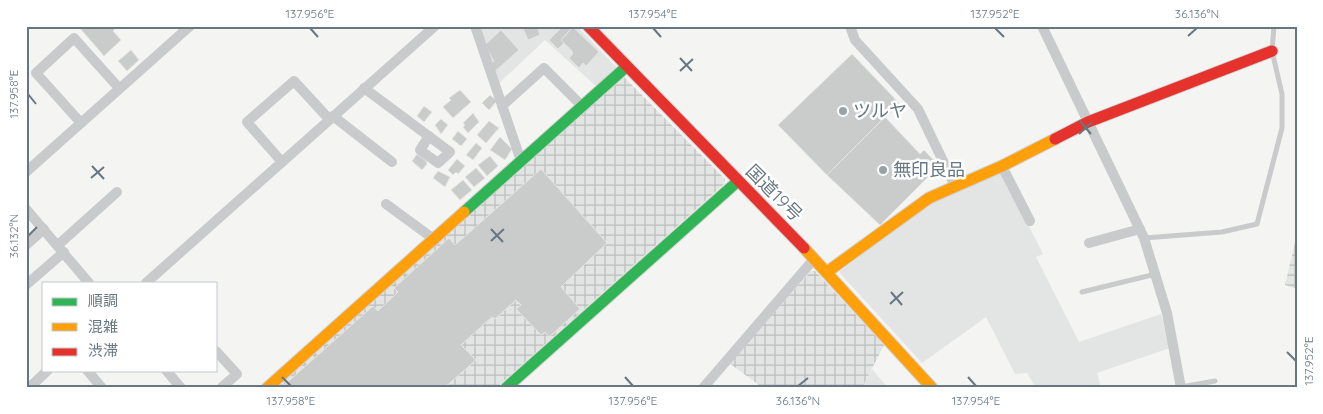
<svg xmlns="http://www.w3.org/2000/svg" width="1323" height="414" font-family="Quicksand,'Noto Sans JP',sans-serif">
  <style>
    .built { fill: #e3e4e4 }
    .industrial { fill: url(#industrial-grid) }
    .building { fill: #cacccc; stroke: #e4e4e3 }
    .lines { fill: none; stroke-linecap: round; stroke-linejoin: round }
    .fast-casing { stroke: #d0d1d1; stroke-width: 13 }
    .slow-casing { stroke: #d0d1d1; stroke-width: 13 }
    .jam-casing { stroke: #d0d1d1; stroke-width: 13 }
    .lane { stroke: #c9cacb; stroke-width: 5 }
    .street { stroke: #c9cacb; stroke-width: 10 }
    .fast { stroke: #30b455; stroke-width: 11 }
    .slow { stroke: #ff9f0a; stroke-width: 11 }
    .jam { stroke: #e5322d; stroke-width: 11 }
    .ticks { fill: none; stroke: #667781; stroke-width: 2 }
    .poi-dot { fill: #98a3a9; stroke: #fff; stroke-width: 2 }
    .labels { text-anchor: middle; stroke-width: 5; stroke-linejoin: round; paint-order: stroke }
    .poi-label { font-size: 18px; fill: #667781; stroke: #fff; text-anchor: start }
    .street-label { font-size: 18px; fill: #667781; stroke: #fff }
    .neatline { fill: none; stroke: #667781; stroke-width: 2 }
    .ticks-label { font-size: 12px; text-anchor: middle; fill: #667781 }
  </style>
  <defs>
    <pattern id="industrial-grid" width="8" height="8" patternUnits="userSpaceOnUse" patternTransform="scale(1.25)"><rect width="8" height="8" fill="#e3e4e4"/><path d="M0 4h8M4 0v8" fill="none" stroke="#bcbebe"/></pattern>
  </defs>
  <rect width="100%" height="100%" fill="#f4f4f3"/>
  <g class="built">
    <path d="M478,26h99l40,42 -19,20 -53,-48 -47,44z"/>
    <path d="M1001,171l42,83 -7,3 43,85 82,-28 9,34 -73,25 4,15h-65l-9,-15 -12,1 -29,-57 -64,46 -83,-91 86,-67z"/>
    <path d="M872,369l16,19h-26z"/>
  </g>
  <g class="industrial">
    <path d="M623,76l102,103 -1,5 -228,204h-224z"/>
    <path d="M1297,234v55l-12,-4z"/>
    <path d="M811,271h4l69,74 -22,43h-99l-34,-25z"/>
  </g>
  <g class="building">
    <path d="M78,26h40l-5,5 8,9 -17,16z"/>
    <path d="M522,26h15l3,9 -12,5z"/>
    <path d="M563,26h5l3,3 -10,11 3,3 -6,6 -9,-9z"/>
    <path d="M573,27l26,25 -13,14 -3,-3 -4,5 -10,-10 4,-4 -2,-4 -10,-10z"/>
    <path d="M501,30l18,20 -26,23 -3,-9 4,-3 -9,-16z"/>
    <path d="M131,50l8,10 -12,11 -9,-10z"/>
    <path d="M852,54l48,50 -73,71 -49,-50z"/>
    <path d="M460,90l11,12 -18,16 -10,-11 8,-7 -2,-2z"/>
    <path d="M490,95l7,6 -8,9 -7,-7z"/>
    <path d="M424,106l8,6 -8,10 -7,-6z"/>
    <path d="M473,113l6,9 -11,11 -5,-6 2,-2 -2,-2z"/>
    <path d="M885,117l35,37 4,-4 15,16 -59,59 -53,-50z"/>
    <path d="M441,119l7,6 -7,9 -6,-9z"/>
    <path d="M489,121l10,7 -13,15 -9,-8z"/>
    <path d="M458,131l9,8 -6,7 -9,-7z"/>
    <path d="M500,137l12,12 -7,11 -15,-10z"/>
    <path d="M476,143l6,5 -9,12 -7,-5z"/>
    <path d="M417,154l9,7 1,3 -5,6 -10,-9z"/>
    <path d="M490,156l8,10 -11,10 -9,-11z"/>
    <path d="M457,159l8,7 -7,8 -2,-2 -3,3 -5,-5z"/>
    <path d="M476,168l9,10 -11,9 -9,-10z"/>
    <path d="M541,169l66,74 -46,44 19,22 -31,28 -4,-5 -4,3 -25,-26 5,-4 -5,-5 -21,19 -3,-2 -31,28 15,15 -32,28 -162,-1 91,-81 5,5 20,-19 -4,-4 55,-50 6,7z"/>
    <path d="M438,171l12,6 -5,10 -12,-9z"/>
    <path d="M463,180l9,10 -12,10 -9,-10z"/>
  </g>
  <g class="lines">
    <g class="fast-casing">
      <g id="fast">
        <path d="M464,212l162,-145"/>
        <path d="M506,388l232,-207"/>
      </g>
    </g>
    <g class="slow-casing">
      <g id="slow">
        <path d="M804,248l128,140"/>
        <path d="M827,272l102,-74 73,-32 53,-27"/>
        <path d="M267,388l197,-176"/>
      </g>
    </g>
    <g class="jam-casing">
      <g id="jam">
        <path d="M588,26l216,222"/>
        <path d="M1055,139l33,-17 184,-71"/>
      </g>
    </g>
    <g class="lane">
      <path d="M1144,238l78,-6 35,-8 25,-96v-34l-10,-43 2,-25"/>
      <path d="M1082,292l74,-18"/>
      <path d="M1181,387l34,-6"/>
    </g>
    <g class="street">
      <path d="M475,26l46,135"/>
      <path d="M850,26l5,14 63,69 37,77"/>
      <path d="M1042,26l102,212 23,75 14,75"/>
      <path d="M364,88l86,64 -12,11 -18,-13 9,-14"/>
      <path d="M502,106l42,-38 38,38"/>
      <path d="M333,116l59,46"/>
      <path d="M81,123l-45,-50 38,-35 45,50"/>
      <path d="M282,162l-35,-40 47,-41 35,38"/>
      <path d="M1002,166l28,55"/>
      <path d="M26,172l164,-146"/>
      <path d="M386,204l49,36"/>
      <path d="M26,209l63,74"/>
      <path d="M1089,243l51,-14"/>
      <path d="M26,245l18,-16"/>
      <path d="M58,245l59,-53"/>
      <path d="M146,283l289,-257"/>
      <path d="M26,285l38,-33"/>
      <path d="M216,351l21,23 -16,14"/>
      <path d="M87,370l15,18"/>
      <path d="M166,370l15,18"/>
      <path d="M29,388l19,-18"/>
      <path d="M703,388l111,-129"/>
    </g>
    <use href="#fast" class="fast"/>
    <use href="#slow" class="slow"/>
    <use href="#jam" class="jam"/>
  </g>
  <path class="ticks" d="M310,28l8,9M653,28l8,9M995,28l9,9M1188,36l9,-8M680,58l12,13M680,71l13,-12M28,94l8,10M1080,121l11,13M1079,134l13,-12M92,166l12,13M91,178l13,-11M491,229l12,13M28,236l9,-9M491,241l13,-12M891,292l11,13M890,304l13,-12M1287,352l9,9M282,377l9,9M625,377l8,9M968,377l8,9M798,386l10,-8"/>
  <g class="poi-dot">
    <circle cx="843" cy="111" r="5"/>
    <circle cx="883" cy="170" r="5"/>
  </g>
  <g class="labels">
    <g class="poi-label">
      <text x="853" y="117">ツルヤ</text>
      <text x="893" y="176">無印良品</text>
    </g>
    <g class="street-label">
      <text transform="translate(774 193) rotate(45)" y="6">国道19号</text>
    </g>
  </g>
  <rect width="1323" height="414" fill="none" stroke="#ffffff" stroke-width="55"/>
  <rect x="42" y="282" width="175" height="90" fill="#ffffff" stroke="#c2c9cd"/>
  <rect x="52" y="298" width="25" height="8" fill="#30b455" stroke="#c2c9cd"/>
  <text x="88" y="306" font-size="15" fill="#667781">順調</text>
  <rect x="52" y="323" width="25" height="8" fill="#ff9f0a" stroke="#c2c9cd"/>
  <text x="88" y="332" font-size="15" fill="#667781">混雑</text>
  <rect x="52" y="348" width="25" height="8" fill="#e5322d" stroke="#c2c9cd"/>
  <text x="88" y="356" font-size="15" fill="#667781">渋滞</text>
  <rect x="28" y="28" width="1268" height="358" class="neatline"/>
  <g class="ticks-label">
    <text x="310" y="18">137.956°E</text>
    <text x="653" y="18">137.954°E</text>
    <text x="995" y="18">137.952°E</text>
    <text x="1197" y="18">36.136°N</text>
    <text transform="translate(14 94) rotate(-90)" y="4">137.958°E</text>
    <text transform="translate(14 236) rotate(-90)" y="4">36.132°N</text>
    <text transform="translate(1309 361) rotate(-90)" y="4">137.952°E</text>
    <text x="291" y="405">137.958°E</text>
    <text x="633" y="405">137.956°E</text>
    <text x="798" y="405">36.136°N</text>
    <text x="976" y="405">137.954°E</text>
  </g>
</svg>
